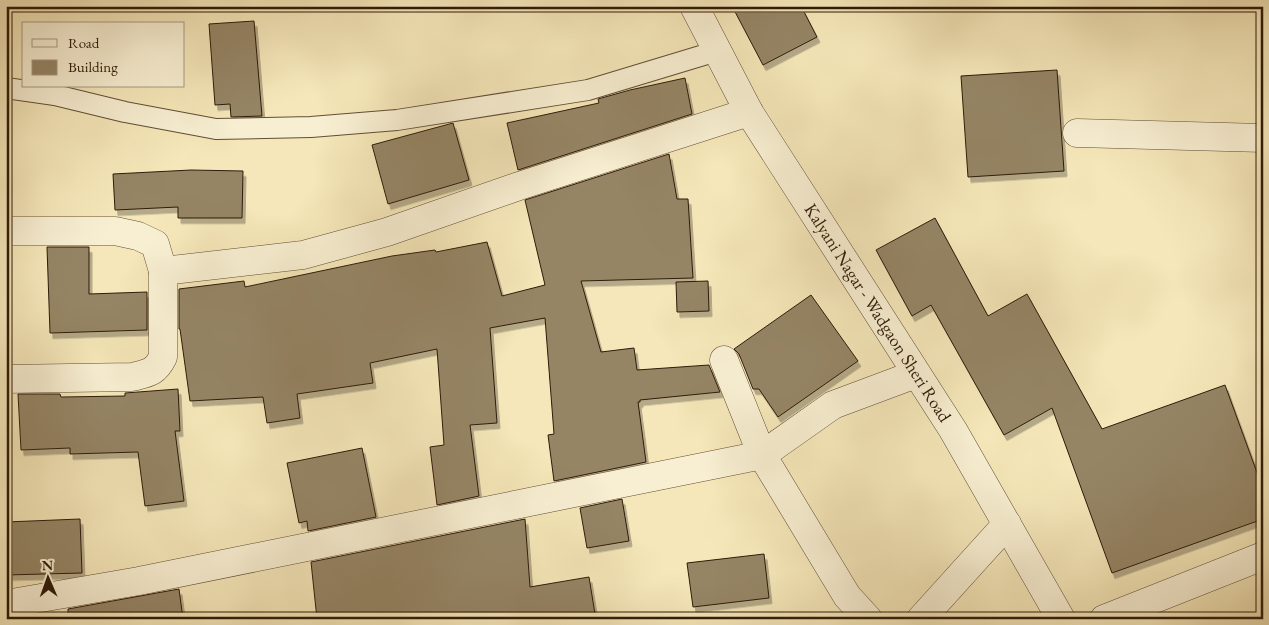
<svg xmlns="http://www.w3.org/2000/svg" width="1269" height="625" font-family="'EB Garamond',serif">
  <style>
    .building { fill: #958565; stroke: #2e1b09; filter: url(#shadow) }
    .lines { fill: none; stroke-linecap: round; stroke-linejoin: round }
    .service-casing { stroke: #604e35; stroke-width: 22 }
    .minor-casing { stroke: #604e35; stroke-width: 29 }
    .tertiary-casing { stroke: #604e35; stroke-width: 29 }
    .service { stroke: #f8efd2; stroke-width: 20 }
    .minor { stroke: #f8efd2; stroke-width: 28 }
    .tertiary { stroke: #f8efd2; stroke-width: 28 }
    .labels { text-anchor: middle; stroke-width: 4; stroke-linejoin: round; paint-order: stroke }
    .street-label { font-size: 18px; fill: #2e1b09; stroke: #f8efd2 }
  </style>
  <defs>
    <filter id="shadow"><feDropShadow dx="3" dy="5.5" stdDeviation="0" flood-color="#0004"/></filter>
  </defs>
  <rect width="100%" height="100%" fill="#f5e7b9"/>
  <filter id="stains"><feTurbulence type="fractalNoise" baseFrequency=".004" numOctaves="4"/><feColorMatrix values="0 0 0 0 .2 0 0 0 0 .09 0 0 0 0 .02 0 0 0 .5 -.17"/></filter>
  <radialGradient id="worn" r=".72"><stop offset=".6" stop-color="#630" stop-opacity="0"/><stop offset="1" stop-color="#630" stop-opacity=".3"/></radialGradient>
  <g class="building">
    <path d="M732,6h69l16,31 -54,28z"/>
    <path d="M254,21l8,95 -31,1 -1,-13 -15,1 -6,-81z"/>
    <path d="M1057,70l7,101 -96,6 -7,-101z"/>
    <path d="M685,78l7,36 -174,56 -11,-47 92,-20 -1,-4 32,-9z"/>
    <path d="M453,123l16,57 -81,24 -16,-59z"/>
    <path d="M669,154l8,45h11l5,79 -112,3 20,71 33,-4 3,22 72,-5 11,27 -80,8v2h-2l8,60 -92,19 -6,-46 6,-1 -9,-116 -55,10 7,95 -27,2 9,71 -42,9 -7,-58 14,-2 -7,-96 -67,14 3,20 -76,11 3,24 -33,5 -4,-26 -73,4 -10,-72h-1v-40l65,-8 1,6 147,-31 43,-6 1,2 51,-10 15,54 43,-11 -20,-85z"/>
    <path d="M191,170l52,1 -1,47h-64v-11l-63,3 -2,-36z"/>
    <path d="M935,218l53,98 39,-22 75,135 123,-44 38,104v30l-151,54 -60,-165 -48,27 -73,-130 -19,11 -36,-66z"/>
    <path d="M47,247h42v47l58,-2v38l-97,3z"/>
    <path d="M708,281l1,30 -32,1 -1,-30z"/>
    <path d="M811,295l47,66 -80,56 -19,-28h-6l-14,-35 -5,-5z"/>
    <path d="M178,389l2,42h-5l9,70 -39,5 -7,-54 -68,2v-6l-49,2 -3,-56h42l1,3 64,-1v-3z"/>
    <path d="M362,448l14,69 -68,14 -1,-10 -8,2 -12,-60z"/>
    <path d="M622,499l7,42 -42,7 -7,-40z"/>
    <path d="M80,519l2,54 -76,2v-53z"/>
    <path d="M525,519l5,68 59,-10 6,37 -9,1v4h-269l-6,-57z"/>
    <path d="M764,554l5,44 -76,9 -6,-44z"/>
    <path d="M179,589l4,30h-115v-10z"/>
  </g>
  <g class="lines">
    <g class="service-casing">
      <path id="service" d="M6,88l49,7 70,17 91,17 95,-2 86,-7 191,-30 129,-39"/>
    </g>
    <g class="minor-casing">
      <g id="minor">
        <path d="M1077,133l186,5"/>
        <path d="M6,231h109l23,5 17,8 8,27v86c-8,16 -15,16 -31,20l-126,2"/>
        <path d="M163,271l140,-16 84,-23 132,-46 230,-74"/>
        <path d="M724,360l38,95 85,141 21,23"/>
        <path d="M6,604l133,-23 623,-126 71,-50 83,-31"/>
        <path d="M921,619l86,-95"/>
      </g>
    </g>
    <g class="tertiary-casing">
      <g id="tertiary">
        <path id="s1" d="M694,6l55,106 204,318 108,189"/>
        <path d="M1104,619l159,-63"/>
      </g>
    </g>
    <use href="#service" class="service"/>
    <use href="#minor" class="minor"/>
    <use href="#tertiary" class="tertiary"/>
  </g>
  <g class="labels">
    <g class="street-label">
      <text dy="6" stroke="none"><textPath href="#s1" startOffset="358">Kalyani Nagar - Wadgaon Sheri Road</textPath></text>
    </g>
  </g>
  <rect width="1269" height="625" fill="none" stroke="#f5e7b9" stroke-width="25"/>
  <rect x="8" y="8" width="1254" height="610" fill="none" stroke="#2e1b09" stroke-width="2.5"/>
  <rect x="12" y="12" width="1244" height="600" fill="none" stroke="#2e1b09"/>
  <rect x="22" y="22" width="162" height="65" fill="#f8efd2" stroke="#a79a82"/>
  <rect x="32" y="39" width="25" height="8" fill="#f8efd2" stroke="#a79a82"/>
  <text x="68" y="48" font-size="15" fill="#2e1b09">Road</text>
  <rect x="32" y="60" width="25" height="15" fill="#958565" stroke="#a79a82"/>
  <text x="68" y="72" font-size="15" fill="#2e1b09">Building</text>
  <g transform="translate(48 578) rotate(358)" stroke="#f8efd2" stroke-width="4" paint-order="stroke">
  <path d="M0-4L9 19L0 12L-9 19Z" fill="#2e1b09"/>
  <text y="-8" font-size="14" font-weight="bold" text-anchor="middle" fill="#2e1b09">N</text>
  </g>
  <rect width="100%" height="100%" filter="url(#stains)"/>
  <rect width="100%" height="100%" fill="url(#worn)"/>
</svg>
